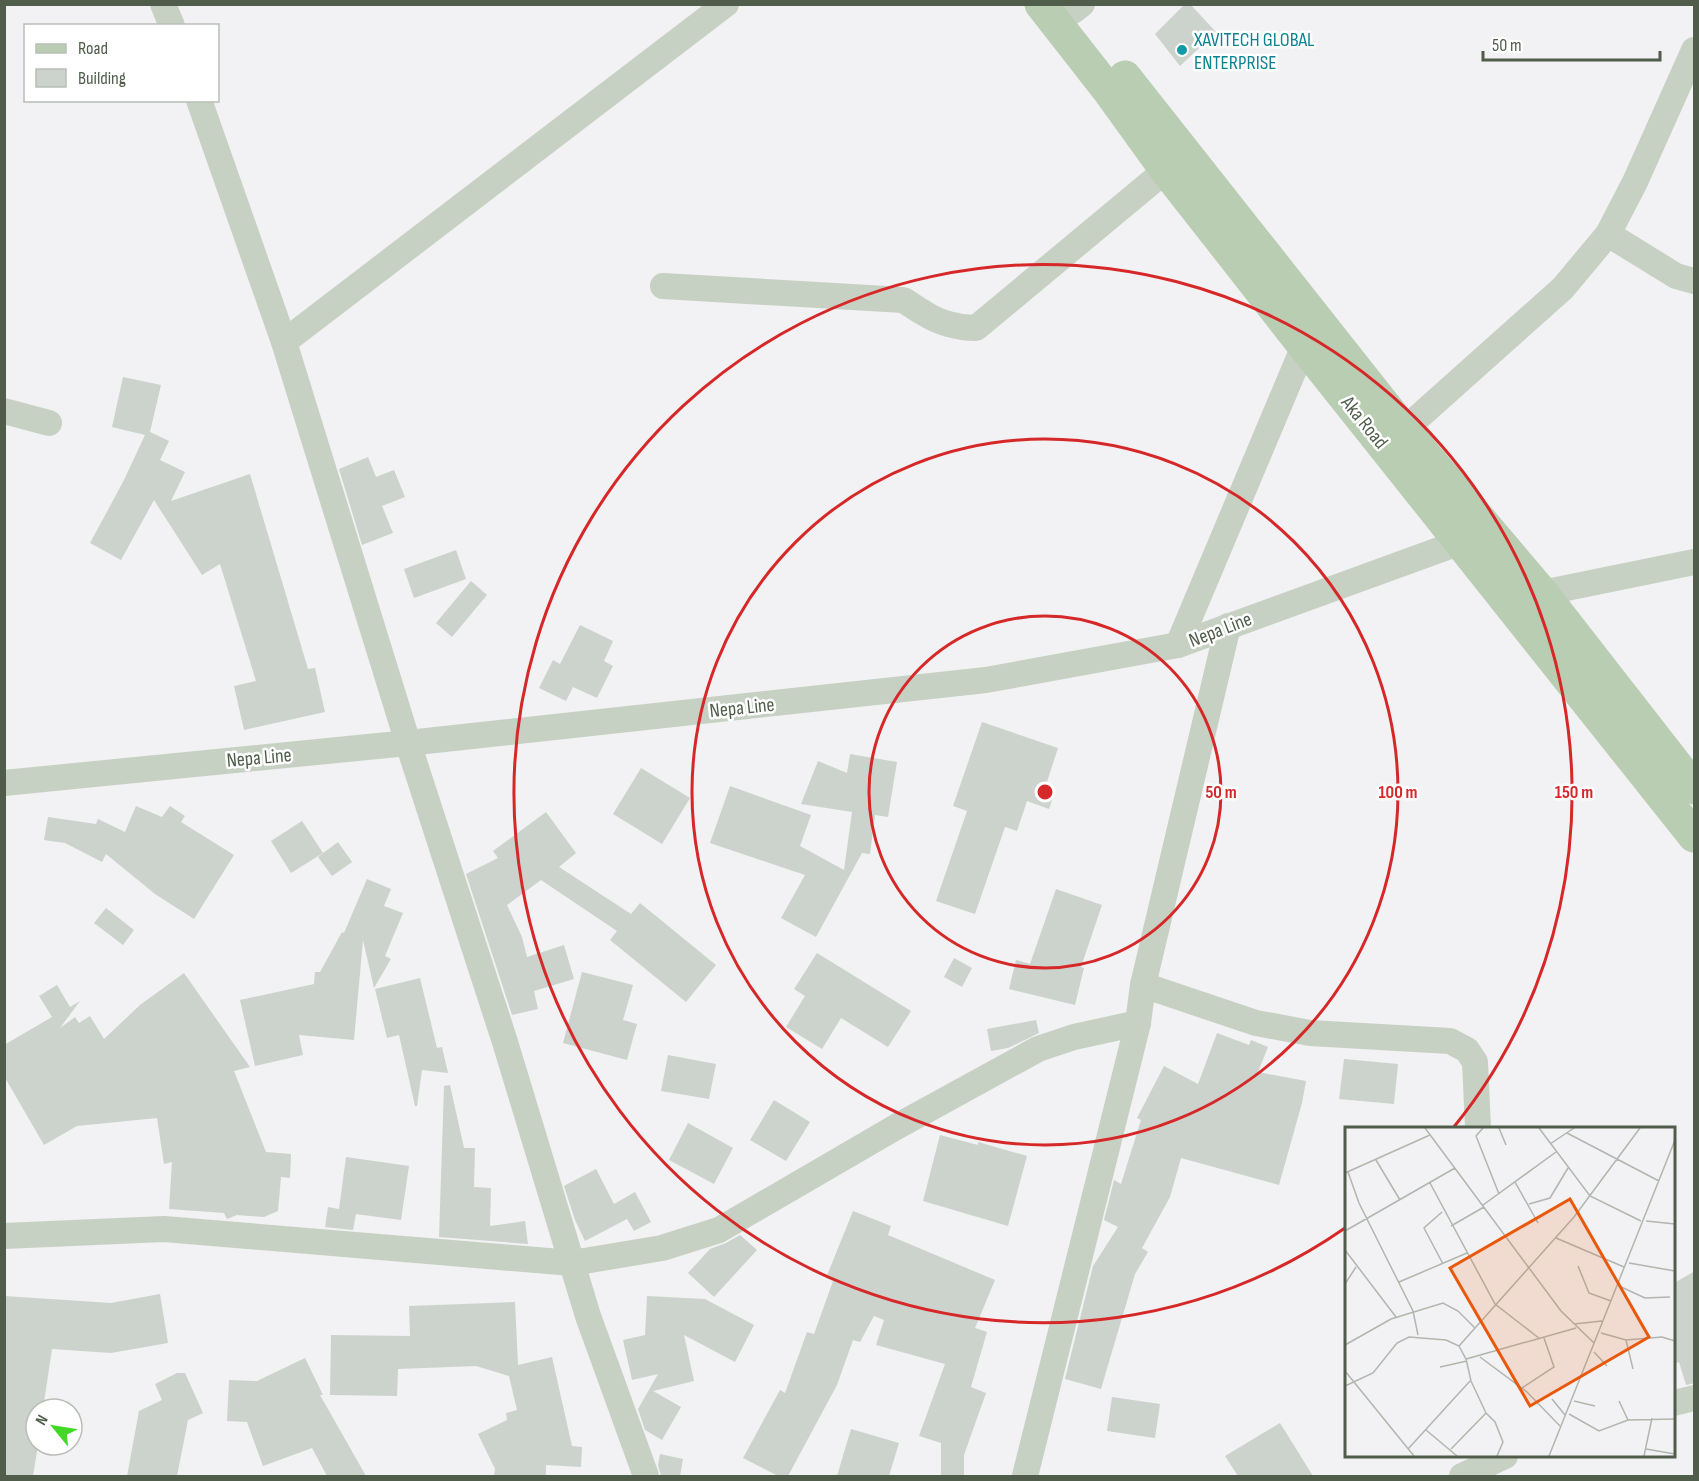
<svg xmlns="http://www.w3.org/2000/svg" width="1699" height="1481" font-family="'Sofia Sans Condensed',sans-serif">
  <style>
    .building { fill: #ccd3cc }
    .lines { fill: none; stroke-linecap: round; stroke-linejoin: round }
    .street { stroke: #c7d1c3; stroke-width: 26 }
    .primary { stroke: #b9cdb3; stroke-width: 33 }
    .ring { fill: none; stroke: #d62828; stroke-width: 3 }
    .culture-dot { fill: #0f9aa8; stroke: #fff; stroke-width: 2 }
    .labels { text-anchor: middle; stroke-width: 5; stroke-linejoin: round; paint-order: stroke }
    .culture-label { font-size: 20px; fill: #0d838f; stroke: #fff; text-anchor: start }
    .street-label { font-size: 20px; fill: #4f5d4a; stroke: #fff }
    .inset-road { fill: none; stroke: #b1b6af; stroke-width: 1.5 }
    .view { fill: #e8590c; fill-opacity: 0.15; stroke: #e8590c; stroke-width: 3 }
    .inset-edge { fill: none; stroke: #4f5d4a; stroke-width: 3 }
    .centre { fill: #d62828; stroke: #fff; stroke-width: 3 }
    .ring-label { font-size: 18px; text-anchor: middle; font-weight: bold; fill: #d62828; stroke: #fff; stroke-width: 5; stroke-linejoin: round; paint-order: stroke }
  </style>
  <rect width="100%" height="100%" fill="#f2f1f3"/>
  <g class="building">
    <path d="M1185,4h5l26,28 -36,34 -25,-32z"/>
    <path d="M123,377l38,8 -11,47 19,9 -9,19 25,12 -14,29 79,-27 58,195 7,-1 10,44 -81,18 -10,-44 22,-5 -36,-117 -18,11 -48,-75 -33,60 -31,-17 33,-61 22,-47 -33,-8z"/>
    <path d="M368,457l8,20 18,-7 11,27 -23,9 11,27 -31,12 -23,-76z"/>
    <path d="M456,550l10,29 -52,19 -10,-29z"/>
    <path d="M471,581l16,14 -35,42 -16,-14z"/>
    <path d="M580,625l33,16 -9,20 9,5 -16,32 -24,-11 -7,14 -27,-13 14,-28 7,4z"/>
    <path d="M982,722l76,26 -13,40 10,3 -6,18 -22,-8 -10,30 -12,-4 -30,87 -39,-13 31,-90 -14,-5z"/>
    <path d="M850,754l47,8 -9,55 -13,-2 -5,39 -8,-1 -46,84 -35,-19 24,-43 -95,-32 20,-57 81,29 -11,31 44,24 8,-58 -51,-8 17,-43 29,12z"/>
    <path d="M641,768l49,30 -28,46 -49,-30z"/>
    <path d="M136,806l26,11 8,-11 15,10 -4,6 53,33 -40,64 -39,-25 -49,-40 -4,8 -37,-19 -21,-3 4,-23 48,7 2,-5 27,13z"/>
    <path d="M546,812l30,41 -17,14 72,47 9,-11 76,62 -30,37 -76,-62 7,-9 -76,-51 -34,25 15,32 5,20 37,-12 10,34 -40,12 4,18 -26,6 -46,-141 32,-16 -5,-7z"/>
    <path d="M302,821l21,32 -32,20 -20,-32z"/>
    <path d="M338,842l14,20 -20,14 -14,-19z"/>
    <path d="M367,879l24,10 -7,17 19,7 -18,43 6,3 -17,29 -11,-48 -9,100 -55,-5 4,20 -48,11 -15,-66 74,-16 1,-12h5l22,-40 2,1z"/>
    <path d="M1056,889l46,16 -21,62 3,1 -9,37 -66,-16 7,-29 14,4z"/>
    <path d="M106,908l28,22 -11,15 -29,-22z"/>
    <path d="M817,953l94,58 -23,36 -47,-29 -19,31 -36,-22 19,-31 -11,-7z"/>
    <path d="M954,958l18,10 -10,19 -18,-10z"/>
    <path d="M582,972l51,13 -10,35 14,4 -10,36 -64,-17z"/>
    <path d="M184,973l66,94 -16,4 32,81 25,2 -1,24 -9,-1 -3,34 -14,6 -27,-2 -10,4 -3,-6 -55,-4 3,-47 -8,2 -7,-46 -80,8 -33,19 -40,-69v-31l48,-28 -13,-21 18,-11 13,22 10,-6 -20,27 15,-11 4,6 11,-7 14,23 36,-34z"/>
    <path d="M420,978l17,70 5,-1 6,26 -26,-3 -5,36h-2l-16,-71 -12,3 -12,-49z"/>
    <path d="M1036,1020l3,13 -31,15 -17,3 -4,-22z"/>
    <path d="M1217,1033l32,12 2,-5 17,7 -10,25 48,9 -4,22 -23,82 -98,-27 -11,39 -28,51 6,4 -13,22 -34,115 -36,-10 28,-113 25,-39 -14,-7 10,-40 7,4 20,-64 -4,-2 27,-52 34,18z"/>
    <path d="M668,1055l48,9 -7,35 -48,-8z"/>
    <path d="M1344,1059l54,5 -4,40 -55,-5z"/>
    <path d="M450,1085l14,63h11l-1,39 17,1 -1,38 35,-5 3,23 -89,-7 5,-151z"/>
    <path d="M774,1100l36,22 -24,39 -36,-21z"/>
    <path d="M688,1123l45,25 -19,36 -45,-24z"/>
    <path d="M940,1135l38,10v-3l49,14 -19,70 -85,-25z"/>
    <path d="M346,1157l63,9 -8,54 -45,-6 -3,16 -28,-3 3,-20 11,2z"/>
    <path d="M596,1169l18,35 21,-12 16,30 -17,9 -7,-12 -42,22 -10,-21 -11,-34z"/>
    <path d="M853,1211l38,15 -3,9 107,45 -20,48 12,4 -16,55 15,6 -22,62v21h-23v-33l-22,-7 26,-72 -69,-19 8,-25 -10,-4 -14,26 -7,-2 -16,45 -49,91h-10l-35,-18 37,-68 5,3 22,-61 7,2 19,-53 -7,-3z"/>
    <path d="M740,1235l17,15 -43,47 -26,-24 22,-24 16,-6z"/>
    <path d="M1695,1271v112l-9,2 -7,-23 -3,1 -2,-12v-68z"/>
    <path d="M160,1294l8,49 -57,10 -59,-4 -9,60h-7v36h2l-5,31h-29v-180l107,7z"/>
    <path d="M647,1296l58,3 49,26 -19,37 -51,-27 10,46 -41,10 28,16 -19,33 -17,-10 -7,-21 20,-35 -26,6 -9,-40 22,-5z"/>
    <path d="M515,1302l3,63 34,-8 20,89 10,1 -1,20 -35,-2v11h-52l1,-7 -17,-35 29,-14 -1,-7 11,-3 -8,-34 -33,-10 -78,3 -1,27 -67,-1 1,-60 79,1 -1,-30z"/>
    <path d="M305,1358l18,37h-3l46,81h-39l-15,-28 -49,18 -16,-44 -20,-1 2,-41 28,1z"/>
    <path d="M177,1373h8l18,40 -15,7 -11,56h-50l12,-65 23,-11 -7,-16z"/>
    <path d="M1112,1397l48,7 -5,34 -48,-7z"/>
    <path d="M1280,1423l33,53h-75l-13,-20z"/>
    <path d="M851,1429l48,14 -10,33h-52z"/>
    <path d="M660,1454l23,5 -3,17h-19l-3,-11z"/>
  </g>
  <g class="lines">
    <g class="street">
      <path d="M163,4l9,22"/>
      <path d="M1073,11l9,-7"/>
      <path d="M199,100l85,242 124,401 97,299 83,274 58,160"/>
      <path d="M1608,234l68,42 18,5"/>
      <path d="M663,286l240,14c8,4 13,9 21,13 15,10 35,15 52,15l190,-158"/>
      <path d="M284,342l442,-338"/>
      <path d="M4,411l45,12"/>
      <path d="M1404,430l159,-142 45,-54 27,-52 59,-132"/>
      <path d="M1542,593l152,-31"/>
      <path d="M1178,645l126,-299"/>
      <path d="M4,783l404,-40 578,-63 192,-35 283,-103"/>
      <path d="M1143,985l113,38 54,10 140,8 17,9 8,12 3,66"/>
      <path d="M4,1236l160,-7 408,34 90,-15 57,-18 177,-103 142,-78 36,-12 64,-14"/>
      <path d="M1674,1403l20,-5"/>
      <path d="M1025,1476l113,-453 5,-38 85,-359"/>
      <path d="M1462,1476l43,-20"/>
    </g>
    <g class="primary">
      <path d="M1041,4l68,87 57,79 138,176 390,490"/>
      <path d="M1125,77l279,353 138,163 152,195"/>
    </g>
  </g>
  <g class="ring">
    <circle cx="1045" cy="792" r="176"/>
    <circle cx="1045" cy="792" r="353"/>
    <path d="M1345 1228A529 529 0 1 1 1453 1128"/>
  </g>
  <circle class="culture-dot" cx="1182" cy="50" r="6"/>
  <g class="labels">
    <g class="culture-label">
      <text x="1194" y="46">XAVITECH GLOBAL<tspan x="1194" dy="23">ENTERPRISE</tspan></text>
    </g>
    <g class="street-label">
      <text transform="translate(1365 422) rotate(51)" y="7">Aka Road</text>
      <text transform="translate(1220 629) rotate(-21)" y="7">Nepa Line</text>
      <text transform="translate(742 707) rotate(-6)" y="7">Nepa Line</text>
      <text transform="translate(259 757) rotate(-5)" y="7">Nepa Line</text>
    </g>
  </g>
  <g transform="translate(1345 1127)">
    <rect width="330" height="330" fill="#f2f1f3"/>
    <path class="inset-road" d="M80,1l136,183 33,32M138,1l-7,8 23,58M154,1l7,17M194,1l51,68 51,25M222,6l92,48M205,17l24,-16M31,33l24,40M3,45l11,31 54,108 5,24M0,46l85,-38M170,55l23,41M85,56l65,121 45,35M184,77l21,-6 18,-30M138,78l73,-53M97,85l-18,16 19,36M301,94l29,3M106,99l33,-19M0,104l110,-63M211,111l68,29M0,123l51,67M284,136l46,8M233,139l11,27 22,8M54,155l68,-29M0,157l11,-17M274,159l26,12 25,-1M229,197l28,-3M256,206l25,7 36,-3 13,4M281,213l7,29M0,218l46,-26 52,-16 15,8 17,17M114,219l115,-129 66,-89M249,225l13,14M135,230l47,35 33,34M95,240l27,-6M0,244l69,85M0,259l28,-13 24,-30 12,-6 37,3 13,6 7,13 110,-31M177,261l32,-21 -10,-29M207,272l13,16M229,274l21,5M274,274l9,19M141,286l9,9 8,20 -6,14M224,287l30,17 29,-11 47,-1M81,303l31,26M63,322l62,-68M106,322l35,-36 -15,-32 -5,-22M301,322l29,5M204,329l126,-316M299,329l8,-38"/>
    <path class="view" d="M225,72l79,138 -119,69 -80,-138z"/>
    <rect width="330" height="330" class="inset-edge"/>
  </g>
  <circle cx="1045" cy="792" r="9" class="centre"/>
  <g class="ring-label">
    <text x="1221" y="798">50 m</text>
    <text x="1398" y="798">100 m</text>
    <text x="1574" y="798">150 m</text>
  </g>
  <rect width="1699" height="1481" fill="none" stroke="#4f5d4a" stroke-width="12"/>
  <rect x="24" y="24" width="195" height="78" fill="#ffffff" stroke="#b9beb7" stroke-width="1.5"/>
  <rect x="36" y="44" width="30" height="9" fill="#b9cdb3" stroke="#b9beb7" stroke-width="1.5"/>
  <text x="78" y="54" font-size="18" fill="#4f5d4a">Road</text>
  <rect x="36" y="69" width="30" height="18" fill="#ccd3cc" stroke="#b9beb7" stroke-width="1.5"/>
  <text x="78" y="84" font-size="18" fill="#4f5d4a">Building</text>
  <g transform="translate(54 1427) rotate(300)"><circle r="28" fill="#ffffff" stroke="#b9beb7" stroke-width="1.5"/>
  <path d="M0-4.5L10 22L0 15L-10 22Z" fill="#44d727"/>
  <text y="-9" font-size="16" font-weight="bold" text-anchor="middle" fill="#4f5d4a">N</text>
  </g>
  <path d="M1483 51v9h177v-9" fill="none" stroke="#4f5d4a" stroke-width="3"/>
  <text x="1492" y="51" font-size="18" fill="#4f5d4a" stroke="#ffffff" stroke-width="4.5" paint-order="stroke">50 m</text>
</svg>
